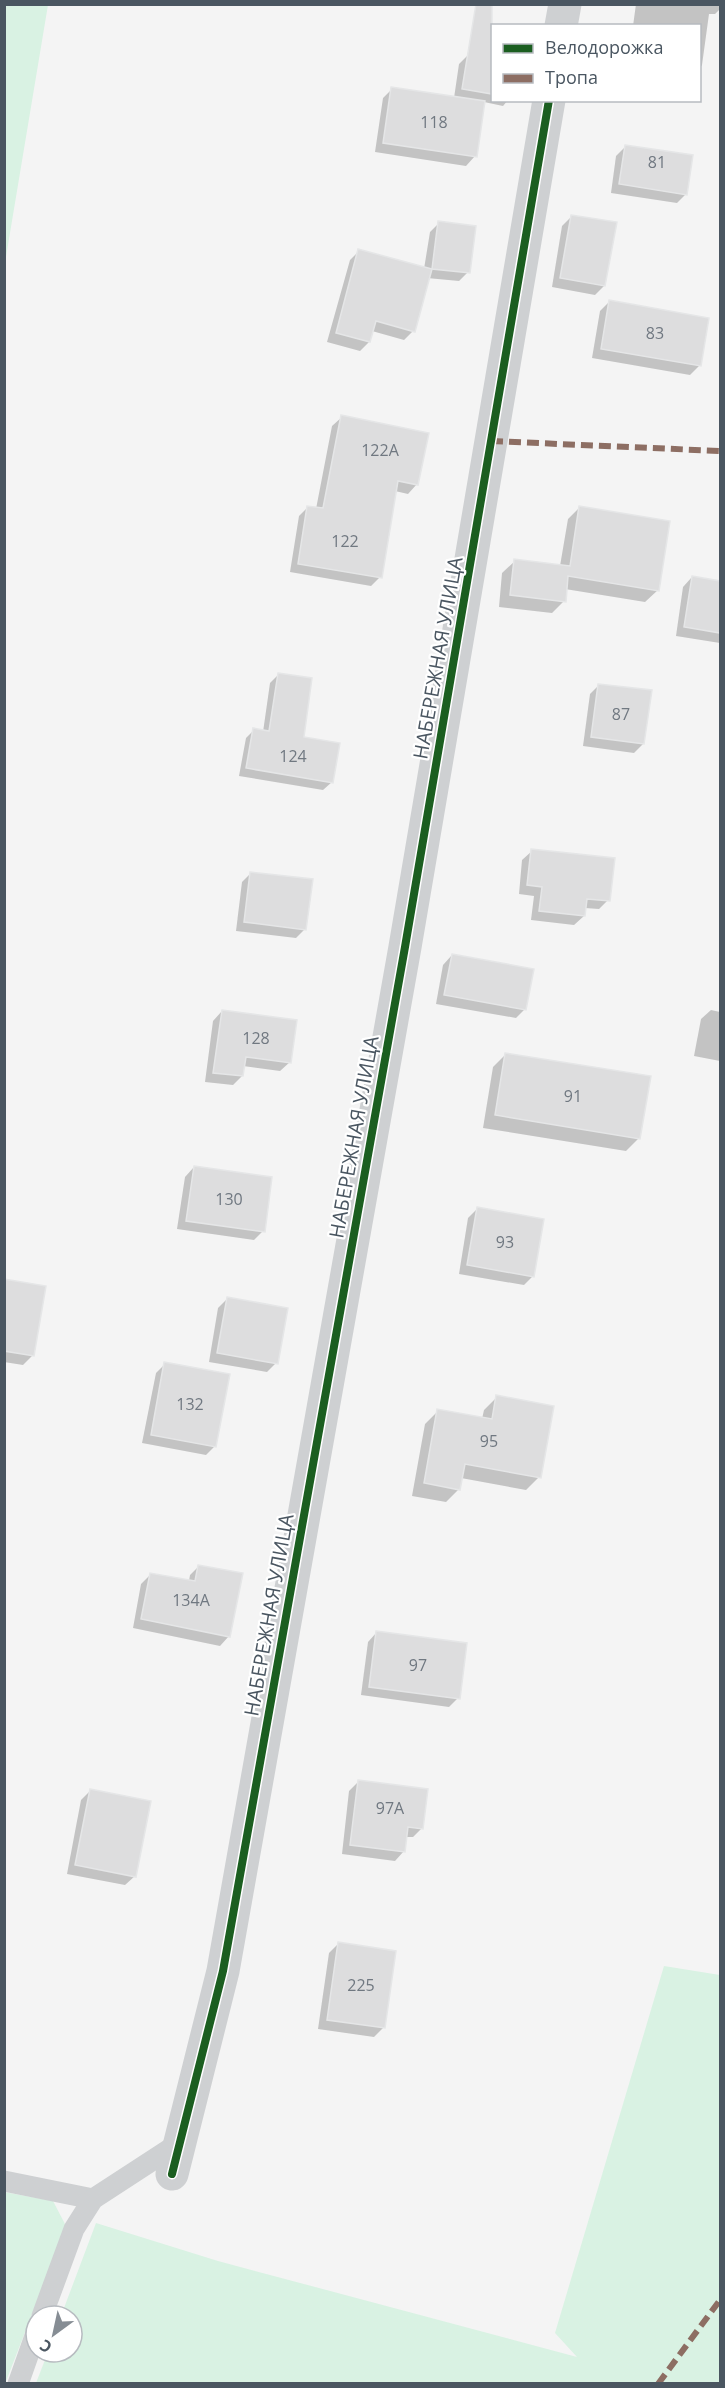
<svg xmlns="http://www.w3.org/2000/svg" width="725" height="2388" font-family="'Open Sans',sans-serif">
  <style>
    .green { fill: #d9f2e3 }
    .shadow { fill: #0003 }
    .building { fill: #ddddde; stroke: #e5e6e7; stroke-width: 1.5 }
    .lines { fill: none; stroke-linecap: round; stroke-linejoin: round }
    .service { stroke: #ced0d2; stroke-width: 21 }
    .minor { stroke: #ced0d2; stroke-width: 33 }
    .quiet { stroke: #8d6e63; stroke-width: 6; stroke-dasharray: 12 6; stroke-linecap: butt }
    .cycleway-casing { stroke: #fff; stroke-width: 11 }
    .cycleway { stroke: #1b5e20; stroke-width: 8 }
    .labels { text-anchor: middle; stroke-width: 4.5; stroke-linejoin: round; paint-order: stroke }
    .number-label { font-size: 16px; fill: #707881 }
    .street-label { font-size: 20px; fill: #4a5661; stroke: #fff }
  </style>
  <rect width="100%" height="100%" fill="#f4f4f4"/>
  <g class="green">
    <path d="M5,4l43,1 -43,258 -1,-258z"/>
    <path d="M664,1966l56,9v408h-684l12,-31h24v-36h-11l35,-93 122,38 359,96 -22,-24z"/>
    <path d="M4,2192l49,9 13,25 -61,158z"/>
  </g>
  <g class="shadow">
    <path d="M636,4h84v5l-5,5h-6l-7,51 -2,3v-42h-67z"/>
    <path d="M468,55l24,4v41h16l-5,6 -19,-4 -9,54 -9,10 -91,-14 8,-54 9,-9 62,9 5,-34z"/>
    <path d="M626,146l60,48 -9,9 -66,-10 5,-37z"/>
    <path d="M572,216l32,70 -9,9 -43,-8 10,-61z"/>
    <path d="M439,223l29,49 -9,9 -32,-3 -14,53 -9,9 -32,-9 -3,11 -9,9 -33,-9 23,-82 9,-9 65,18 6,-37z"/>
    <path d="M609,302l91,63 -10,10 -98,-17 8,-47z"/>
    <path d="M342,417l75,67 -9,10 -13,-3 -15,86 -9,9 -81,-14 9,-56 9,-9 8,2 16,-83z"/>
    <path d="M580,507l78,83 -13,12 -80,-13 -1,12 -12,12 -53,-6 3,-34 13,-12 45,5 8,-47z"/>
    <path d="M692,577l28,5v61l-44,-7 7,-49z"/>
    <path d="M278,675l24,63 30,44 -9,8 -84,-14 7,-38 8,-8 9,2 7,-49z"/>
    <path d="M599,685l44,59 -9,9 -51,-7 7,-52z"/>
    <path d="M532,851l76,49 -9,9 -14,-1 -1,8 -10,9 -43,-5 3,-24 -15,-2 3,-34z"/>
    <path d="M251,873l54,56 -9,9 -60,-7 6,-49z"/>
    <path d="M452,955l73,54 -9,9 -80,-14 7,-39z"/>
    <path d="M711,1010l9,2v49l-26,-5 7,-37z"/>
    <path d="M222,1011l68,51 -10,9 -37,-5 -1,10 -9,9 -28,-3 8,-61z"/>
    <path d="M506,1054l133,84 -13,13 -143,-23 10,-61z"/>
    <path d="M194,1167l69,64 -9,9 -77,-11 8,-52z"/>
    <path d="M477,1209l56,67 -9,9 -65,-11 9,-56z"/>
    <path d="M4,1280l41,7 -13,69 -9,9 -19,-3z"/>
    <path d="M227,1299l49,64 -9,9 -58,-10 9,-54z"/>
    <path d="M165,1364l50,82 -9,9 -64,-12 14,-70z"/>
    <path d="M497,1397l42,80 -13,13 -65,-12 -2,11 -13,13 -34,-6 13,-72 13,-13 44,8 2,-9z"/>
    <path d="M199,1566l30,70 -9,10 -87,-18 8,-44 10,-10 38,7 1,-6z"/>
    <path d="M377,1632l81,66 -9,9 -88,-12 7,-53z"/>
    <path d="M359,1781l63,47 -9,9h-7l-2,14 -9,10 -53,-7 7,-63z"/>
    <path d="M91,1790l44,86 -10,9 -58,-11 14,-74z"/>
    <path d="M338,1944l45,84 -9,9 -56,-8 11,-76z"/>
  </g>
  <g class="building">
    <path d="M476,4h16v90l-30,-5z"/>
    <path d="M391,87l94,14 -8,56 -94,-14z"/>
    <path d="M625,145l68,10 -6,40 -68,-11z"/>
    <path d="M571,215l46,7 -12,64 -45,-8z"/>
    <path d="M438,221l38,5 -6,47 -38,-4z"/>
    <path d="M358,249l74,20 -17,63 -39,-11 -6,21 -34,-9z"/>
    <path d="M609,300l100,18 -8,48 -100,-17z"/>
    <path d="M341,415l88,18 -11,52 -20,-4 -16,97 -84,-14 9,-58 16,2z"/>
    <path d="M579,506l91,15 -11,70 -91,-15 -2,26 -56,-7 4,-36 56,7z"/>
    <path d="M692,576l28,5v52l-36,-6z"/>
    <path d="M278,673l34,5 -8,59 36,6 -7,40 -87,-15 7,-40 16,3z"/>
    <path d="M598,684l54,6 -8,54 -53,-7z"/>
    <path d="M531,849l84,9 -5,43 -23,-2 -2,17 -46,-5 3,-24 -15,-2z"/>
    <path d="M250,872l63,7 -7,51 -62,-8z"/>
    <path d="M452,954l82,15 -8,41 -82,-15z"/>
    <path d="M222,1010l75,10 -6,43 -45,-6 -3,19 -30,-3z"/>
    <path d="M505,1053l146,23 -11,63 -145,-24z"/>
    <path d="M194,1166l78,11 -7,55 -79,-11z"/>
    <path d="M477,1207l67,12 -10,58 -67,-12z"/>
    <path d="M4,1279l42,7 -12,70 -30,-5z"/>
    <path d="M227,1297l61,11 -10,56 -61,-11z"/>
    <path d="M164,1362l66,12 -14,73 -65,-12z"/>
    <path d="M496,1395l58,11 -13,72 -76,-14 -5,26 -36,-7 13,-74 55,10z"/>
    <path d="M198,1565l45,8 -13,64 -89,-18 9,-46 45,8z"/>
    <path d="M376,1631l91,12 -7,56 -91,-12z"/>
    <path d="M358,1780l70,9 -5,40 -15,-2 -3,25 -55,-7z"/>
    <path d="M90,1789l61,12 -15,76 -61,-12z"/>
    <path d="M338,1942l58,9 -11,77 -58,-8z"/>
  </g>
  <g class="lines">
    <g class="service">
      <path d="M4,2181l89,18"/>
      <path d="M42,2316l32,-87 19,-30 86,-56"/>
      <path d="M18,2384l18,-51"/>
    </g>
    <g class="minor">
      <path d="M561,26l4,-22"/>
      <path d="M172,2174l51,-203 182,-1024 144,-847"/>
    </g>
    <g class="quiet">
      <path d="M491,441l229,10"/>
      <path d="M658,2384l62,-84"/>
    </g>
    <g class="cycleway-casing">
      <path id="cycleway" d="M172,2174l51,-203 182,-1024 144,-847"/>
    </g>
    <use href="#cycleway" class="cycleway"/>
  </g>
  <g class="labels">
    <g class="number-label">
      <text x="434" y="128">118</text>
      <text x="657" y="168">81</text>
      <text x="655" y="339">83</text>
      <text x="380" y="456">122А</text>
      <text x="345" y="547">122</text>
      <text x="621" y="720">87</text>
      <text x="293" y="762">124</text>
      <text x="256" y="1044">128</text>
      <text x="573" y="1102">91</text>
      <text x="229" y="1205">130</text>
      <text x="505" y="1248">93</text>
      <text x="190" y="1410">132</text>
      <text x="489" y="1447">95</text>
      <text x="191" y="1606">134А</text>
      <text x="418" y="1671">97</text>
      <text x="390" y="1814">97А</text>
      <text x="361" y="1991">225</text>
    </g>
    <g class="street-label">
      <text transform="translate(438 658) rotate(-80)" y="7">НАБЕРЕЖНАЯ УЛИЦА</text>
      <text transform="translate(354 1137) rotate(-80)" y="7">НАБЕРЕЖНАЯ УЛИЦА</text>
      <text transform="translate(269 1615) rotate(-80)" y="7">НАБЕРЕЖНАЯ УЛИЦА</text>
    </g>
  </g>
  <rect width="725" height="2388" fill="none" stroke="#4a5661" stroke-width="12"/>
  <rect x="491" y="24" width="210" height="78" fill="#ffffff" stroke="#b7bbc0" stroke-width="1.5"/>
  <rect x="503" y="44" width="30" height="9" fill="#1b5e20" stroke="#b7bbc0" stroke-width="1.5"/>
  <text x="545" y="54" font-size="18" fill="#4a5661">Велодорожка</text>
  <rect x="503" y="74" width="30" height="9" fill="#8d6e63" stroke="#b7bbc0" stroke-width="1.5"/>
  <text x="545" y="84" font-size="18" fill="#4a5661">Тропа</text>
  <g transform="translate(54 2334) rotate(213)"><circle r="28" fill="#ffffff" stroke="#b7bbc0" stroke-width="1.5"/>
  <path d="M0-4.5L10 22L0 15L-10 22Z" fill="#868d94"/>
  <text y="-9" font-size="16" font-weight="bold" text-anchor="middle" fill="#4a5661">С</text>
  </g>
</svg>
